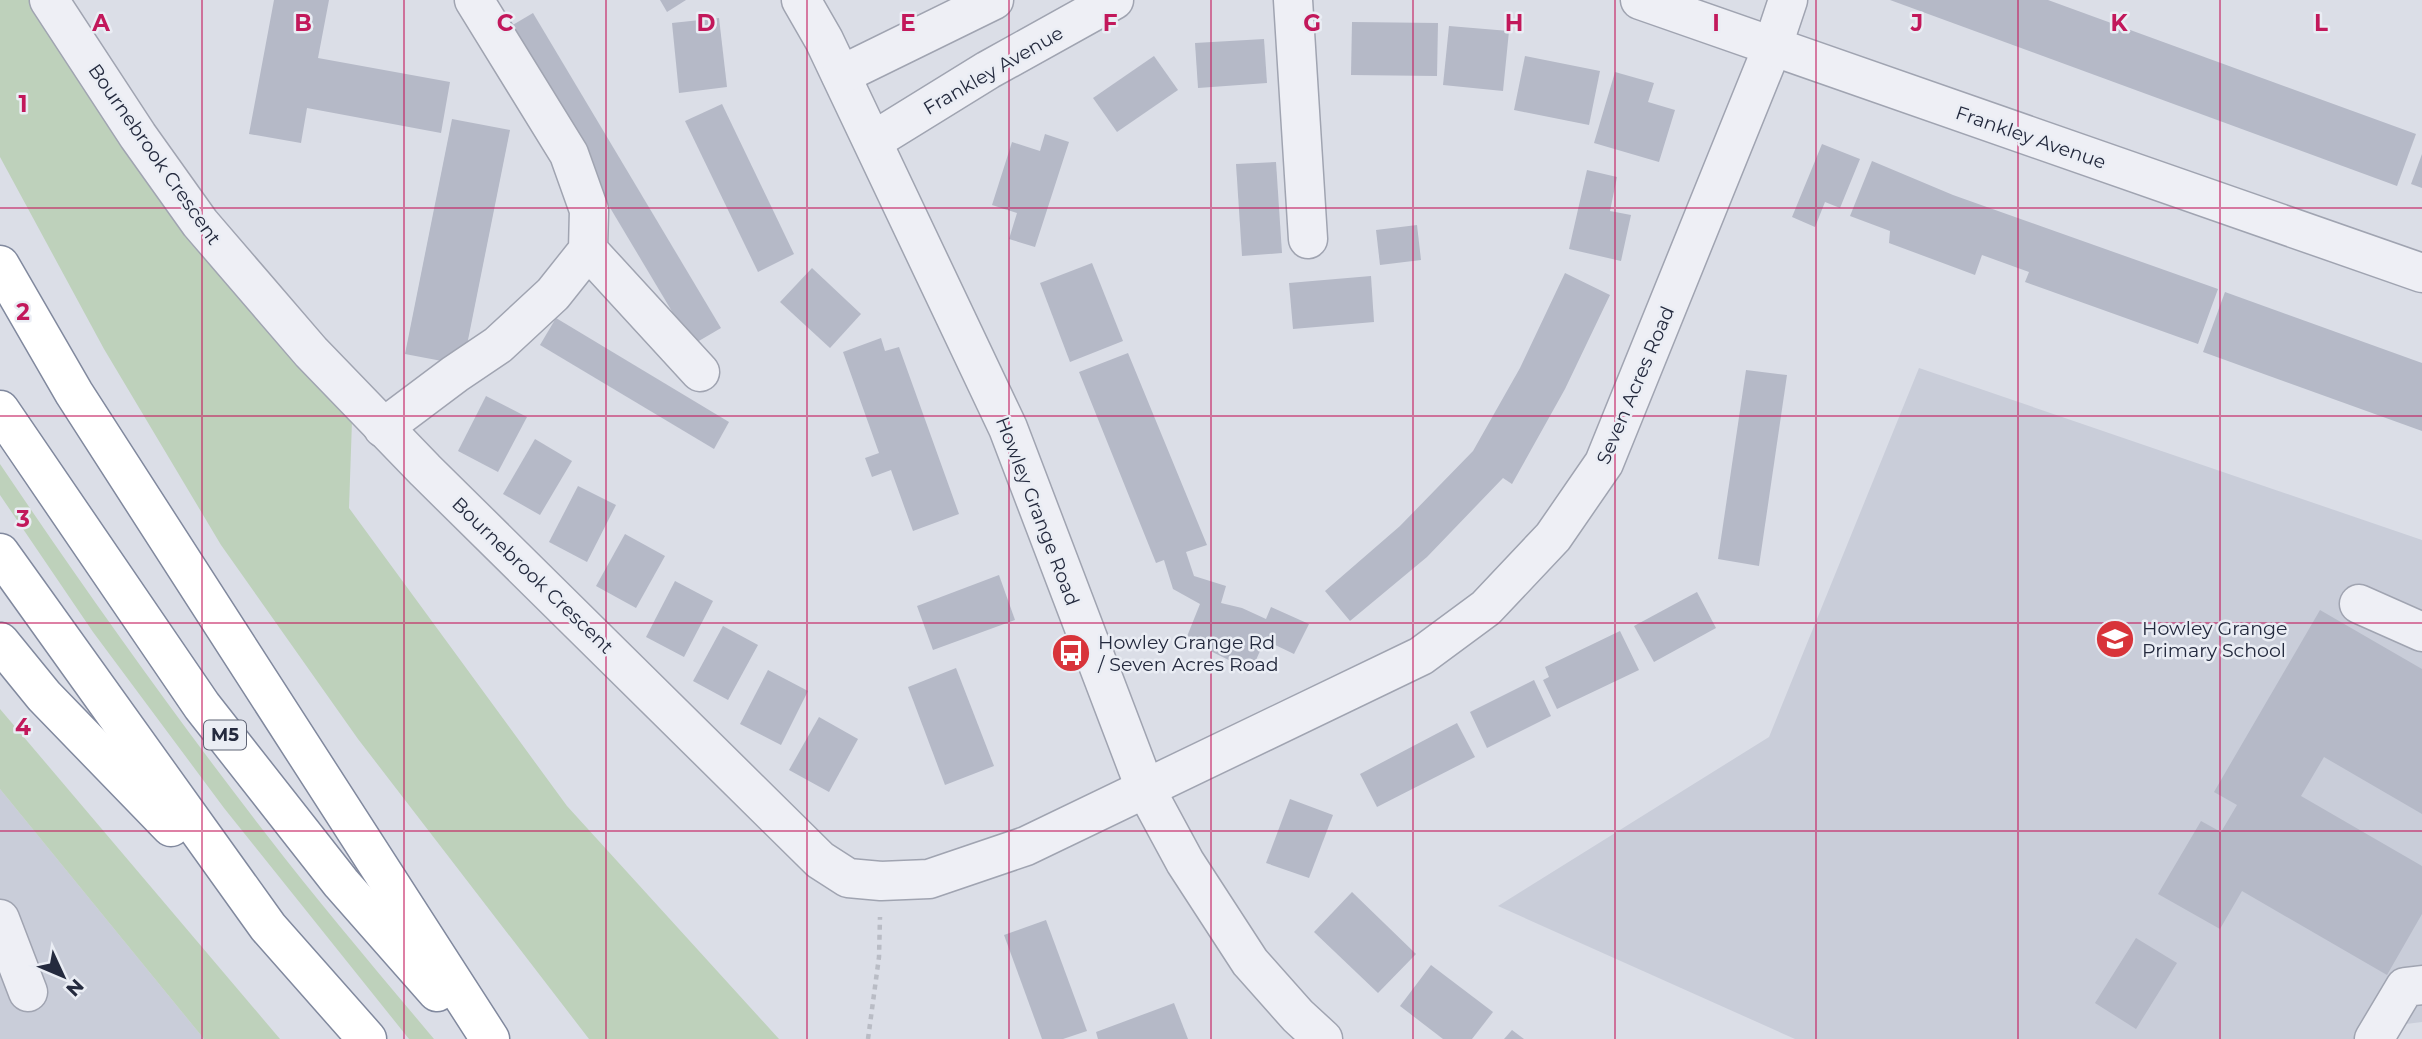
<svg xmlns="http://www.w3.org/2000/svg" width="2422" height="1039" font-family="Montserrat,sans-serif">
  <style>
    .built { fill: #c9cdd9 }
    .green { fill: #bed1bb }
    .building { fill: #b5b9c7 }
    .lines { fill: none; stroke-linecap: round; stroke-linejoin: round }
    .minor-casing { stroke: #a0a4b1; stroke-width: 41 }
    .highway-casing { stroke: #81899e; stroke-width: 41 }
    .path { stroke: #b9bcc5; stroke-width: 4.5; stroke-dasharray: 5 5; stroke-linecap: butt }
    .minor { stroke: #eeeff5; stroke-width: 38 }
    .highway { stroke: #fff; stroke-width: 38 }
    .grid { fill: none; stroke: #c2185b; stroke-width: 2; stroke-opacity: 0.55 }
    .labels { text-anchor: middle; stroke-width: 5; stroke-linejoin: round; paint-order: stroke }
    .shield { fill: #eaedf4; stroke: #5f6475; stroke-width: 2 }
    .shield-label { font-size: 18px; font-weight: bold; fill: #242a3e }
    .street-label { font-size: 19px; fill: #242a3e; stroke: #eaedf4 }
    .poi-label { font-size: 19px; fill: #242a3e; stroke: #eaedf4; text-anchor: start }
    .grid-label { font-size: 23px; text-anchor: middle; font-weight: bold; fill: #c2185b; stroke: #eaedf4; stroke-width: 5; stroke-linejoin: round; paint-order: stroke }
  </style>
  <rect width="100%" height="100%" fill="#dbdee7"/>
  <g class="built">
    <path d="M1919,368l503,172v482l-32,4 -2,13h-593l-297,-133 271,-169z"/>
    <path d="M0,789l204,250h-204z"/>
  </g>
  <g class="green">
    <path d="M0,0h36l316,421 -3,87 218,298 212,233h-190l-231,-300 -137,-194 -117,-196 -104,-192z"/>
    <path d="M0,464c85,126 173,250 266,370 54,70 111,137 168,205h-25l-185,-231 -131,-176 -93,-137z"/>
    <path d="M0,709l280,330h-76l-204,-250z"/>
  </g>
  <g class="building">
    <path d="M274,0h55l-11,58 132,24 -9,51 -134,-25 -6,35 -52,-9z"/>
    <path d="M660,0h26l-19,12z"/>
    <path d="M1890,0h158l368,134 -19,52z"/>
    <path d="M533,13l188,315 -29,17 -188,-315z"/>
    <path d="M719,18l8,69 -48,6 -7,-70z"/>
    <path d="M1352,22l86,1 -1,53 -86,-1z"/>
    <path d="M1449,26l60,5 -6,60 -60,-6z"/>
    <path d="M1264,39l3,44 -69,5 -3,-45z"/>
    <path d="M1154,56l24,34 -61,42 -24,-34z"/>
    <path d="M1525,56l75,15 -11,54 -75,-15z"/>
    <path d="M1615,72l39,11 -6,19 27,8 -16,52 -65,-19z"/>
    <path d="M722,104l72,150 -36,18 -73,-151z"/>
    <path d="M452,119l58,11 -47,235 -58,-11z"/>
    <path d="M1045,134l24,8 -34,105 -26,-8 8,-26 -25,-8 20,-63 28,9z"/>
    <path d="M1822,144l38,15 -20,49 -15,-6 -10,25 -23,-10z"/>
    <path d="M2422,154v34l-11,-4z"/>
    <path d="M1872,161l81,34 265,94 -20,55 -173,-62 4,-10 -47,-17 -7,20 -86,-32 1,-12 -40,-15z"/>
    <path d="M1276,162l6,91 -40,3 -6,-92z"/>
    <path d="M1587,170l30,7 -7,34 21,4 -10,46 -52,-12z"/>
    <path d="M1417,225l4,35 -41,5 -4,-35z"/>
    <path d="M1092,263l31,78 -53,21 -30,-79z"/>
    <path d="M812,268l49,46 -31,34 -50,-46z"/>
    <path d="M1565,273l45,22 -45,94 -53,95 -9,-6 -76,79 -77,64 -25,-30 75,-65 73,-75 47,-83z"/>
    <path d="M1371,276l3,46 -81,7 -4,-46z"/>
    <path d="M2225,292l197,71v68l-219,-79z"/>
    <path d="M556,318l173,104 -15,27 -174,-104z"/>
    <path d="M881,338l4,13 14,-4 60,167 -46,17 -22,-61 -19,7 -7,-19 14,-5 -36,-101z"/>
    <path d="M1128,353l79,192 -21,7 8,24 32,10 -5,17 21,5 24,11 5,-12 38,17 -15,30 -29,-14 -14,31 -65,-32 14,-35 -27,-15 -9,-29 -8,3 -77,-191z"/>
    <path d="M1746,370l41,5 -28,191 -41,-7z"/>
    <path d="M486,396l41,21 -29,55 -40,-21z"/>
    <path d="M535,439l37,22 -32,54 -37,-21z"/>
    <path d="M578,486l38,19 -29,57 -38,-20z"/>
    <path d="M625,534l40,22 -29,52 -40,-22z"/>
    <path d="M999,575l16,45 -82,30 -16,-44z"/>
    <path d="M675,581l38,20 -29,56 -38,-20z"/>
    <path d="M1697,592l19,36 -62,34 -20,-36z"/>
    <path d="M2320,610l102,59v145l-98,-57 -23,39 121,70v48l-35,61 -145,-84 -22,38 -62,-35 43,-73 20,11 16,-27 -23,-13z"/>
    <path d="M723,626l35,19 -30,55 -35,-19z"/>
    <path d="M1620,631l19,39 -82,39 -14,-29 6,-3 -4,-10z"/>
    <path d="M956,668l38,98 -49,19 -37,-98z"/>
    <path d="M768,670l40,21 -27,54 -41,-21z"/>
    <path d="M1534,680l17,36 -64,32 -17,-36z"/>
    <path d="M819,717l39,22 -29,53 -40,-22z"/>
    <path d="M1457,723l18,34 -98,50 -17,-33z"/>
    <path d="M1290,799l43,16 -24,63 -43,-15z"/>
    <path d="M1352,892l64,62 -38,39 -64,-61z"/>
    <path d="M1046,920l41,111 -24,8h-21l-38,-104z"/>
    <path d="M2136,938l41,25 -41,66 -41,-26z"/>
    <path d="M1431,965l62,47 -21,27h-29l-43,-33z"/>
    <path d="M1174,1003l14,36h-90l-2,-7z"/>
    <path d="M1512,1030l12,9h-20z"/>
  </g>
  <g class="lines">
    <g class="minor-casing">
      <g id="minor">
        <path d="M49,0l89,136 62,87 111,129 114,118 395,390 28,18 33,3 48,-2 97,-33 395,-190 65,-48 67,-71 51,-74 168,-415 16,-48"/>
        <path d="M801,0l23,40 184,388 137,360 40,74 65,100 48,54 25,23"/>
        <path d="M1293,0l15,239"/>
        <path d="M1640,0l782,273"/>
        <path d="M841,75l153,-75"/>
        <path d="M873,141l115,-71 126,-70"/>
        <path d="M588,250l112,122"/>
        <path d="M383,428l72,-54 43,-29 55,-51 35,-44 1,-40 -20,-56 -95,-154"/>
        <path d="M2359,604l63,28"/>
        <path d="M0,919l28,73"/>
        <path d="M2374,1039l31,-52 17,-2"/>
      </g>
    </g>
    <g class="highway-casing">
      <g id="highway">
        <path d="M0,265l74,128 416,646"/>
        <path d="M0,410l202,296 139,177 96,109"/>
        <path d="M0,553l268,374 99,112"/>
        <path d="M0,642l44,54 127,131"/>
      </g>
    </g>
    <path class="path" d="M868,1039l11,-82 1,-40"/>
    <use href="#minor" class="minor"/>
    <use href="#highway" class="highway"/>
  </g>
  <path class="grid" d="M202,0v1039M404,0v1039M606,0v1039M807,0v1039M1009,0v1039M1211,0v1039M1413,0v1039M1615,0v1039M1816,0v1039M2018,0v1039M2220,0v1039M0,208h2422M0,416h2422M0,623h2422M0,831h2422"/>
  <defs>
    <g id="school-disc" transform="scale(2.0125)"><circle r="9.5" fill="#d8343a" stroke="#eaedf4"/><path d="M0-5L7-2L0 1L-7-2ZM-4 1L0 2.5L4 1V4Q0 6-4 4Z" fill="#fff"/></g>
    <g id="bus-disc" transform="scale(2.0125)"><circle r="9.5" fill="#d8343a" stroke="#eaedf4"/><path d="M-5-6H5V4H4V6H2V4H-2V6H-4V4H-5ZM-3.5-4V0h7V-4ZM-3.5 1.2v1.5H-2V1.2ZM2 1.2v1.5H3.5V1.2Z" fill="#fff"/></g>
  </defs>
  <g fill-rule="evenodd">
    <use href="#school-disc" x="2115" y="639"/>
    <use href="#bus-disc" x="1071" y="653"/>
  </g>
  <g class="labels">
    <rect class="shield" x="204" y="720.5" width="42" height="29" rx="5"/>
    <g class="shield-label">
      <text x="225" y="741">M5</text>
    </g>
    <g class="street-label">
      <text transform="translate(993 70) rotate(-30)" y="7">Frankley Avenue</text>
      <text transform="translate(2031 137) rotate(19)" y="7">Frankley Avenue</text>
      <text transform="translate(155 154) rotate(55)" y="7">Bournebrook Crescent</text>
      <text transform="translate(1635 385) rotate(-67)" y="7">Seven Acres Road</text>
      <text transform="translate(1038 511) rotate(69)" y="7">Howley Grange Road</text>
      <text transform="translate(533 575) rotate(44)" y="7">Bournebrook Crescent</text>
    </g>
    <g class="poi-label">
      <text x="2142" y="635">Howley Grange<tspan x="2142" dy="22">Primary School</tspan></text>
      <text x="1098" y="649">Howley Grange Rd<tspan x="1098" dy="22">/ Seven Acres Road</tspan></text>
    </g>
  </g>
  <g class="grid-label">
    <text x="101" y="31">A</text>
    <text x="303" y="31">B</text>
    <text x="505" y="31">C</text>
    <text x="706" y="31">D</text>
    <text x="908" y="31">E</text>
    <text x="1110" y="31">F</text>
    <text x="1312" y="31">G</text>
    <text x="1514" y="31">H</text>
    <text x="1716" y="31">I</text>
    <text x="1917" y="31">J</text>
    <text x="2119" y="31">K</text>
    <text x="2321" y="31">L</text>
    <text x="23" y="112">1</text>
    <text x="23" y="320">2</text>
    <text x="23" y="527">3</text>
    <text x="23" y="735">4</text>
  </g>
  <g transform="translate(63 976) rotate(134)" stroke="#eaedf4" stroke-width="5" paint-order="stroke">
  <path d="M0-5L12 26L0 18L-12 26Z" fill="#242a3e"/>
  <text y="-10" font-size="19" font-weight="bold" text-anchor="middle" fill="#242a3e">N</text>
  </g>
</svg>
